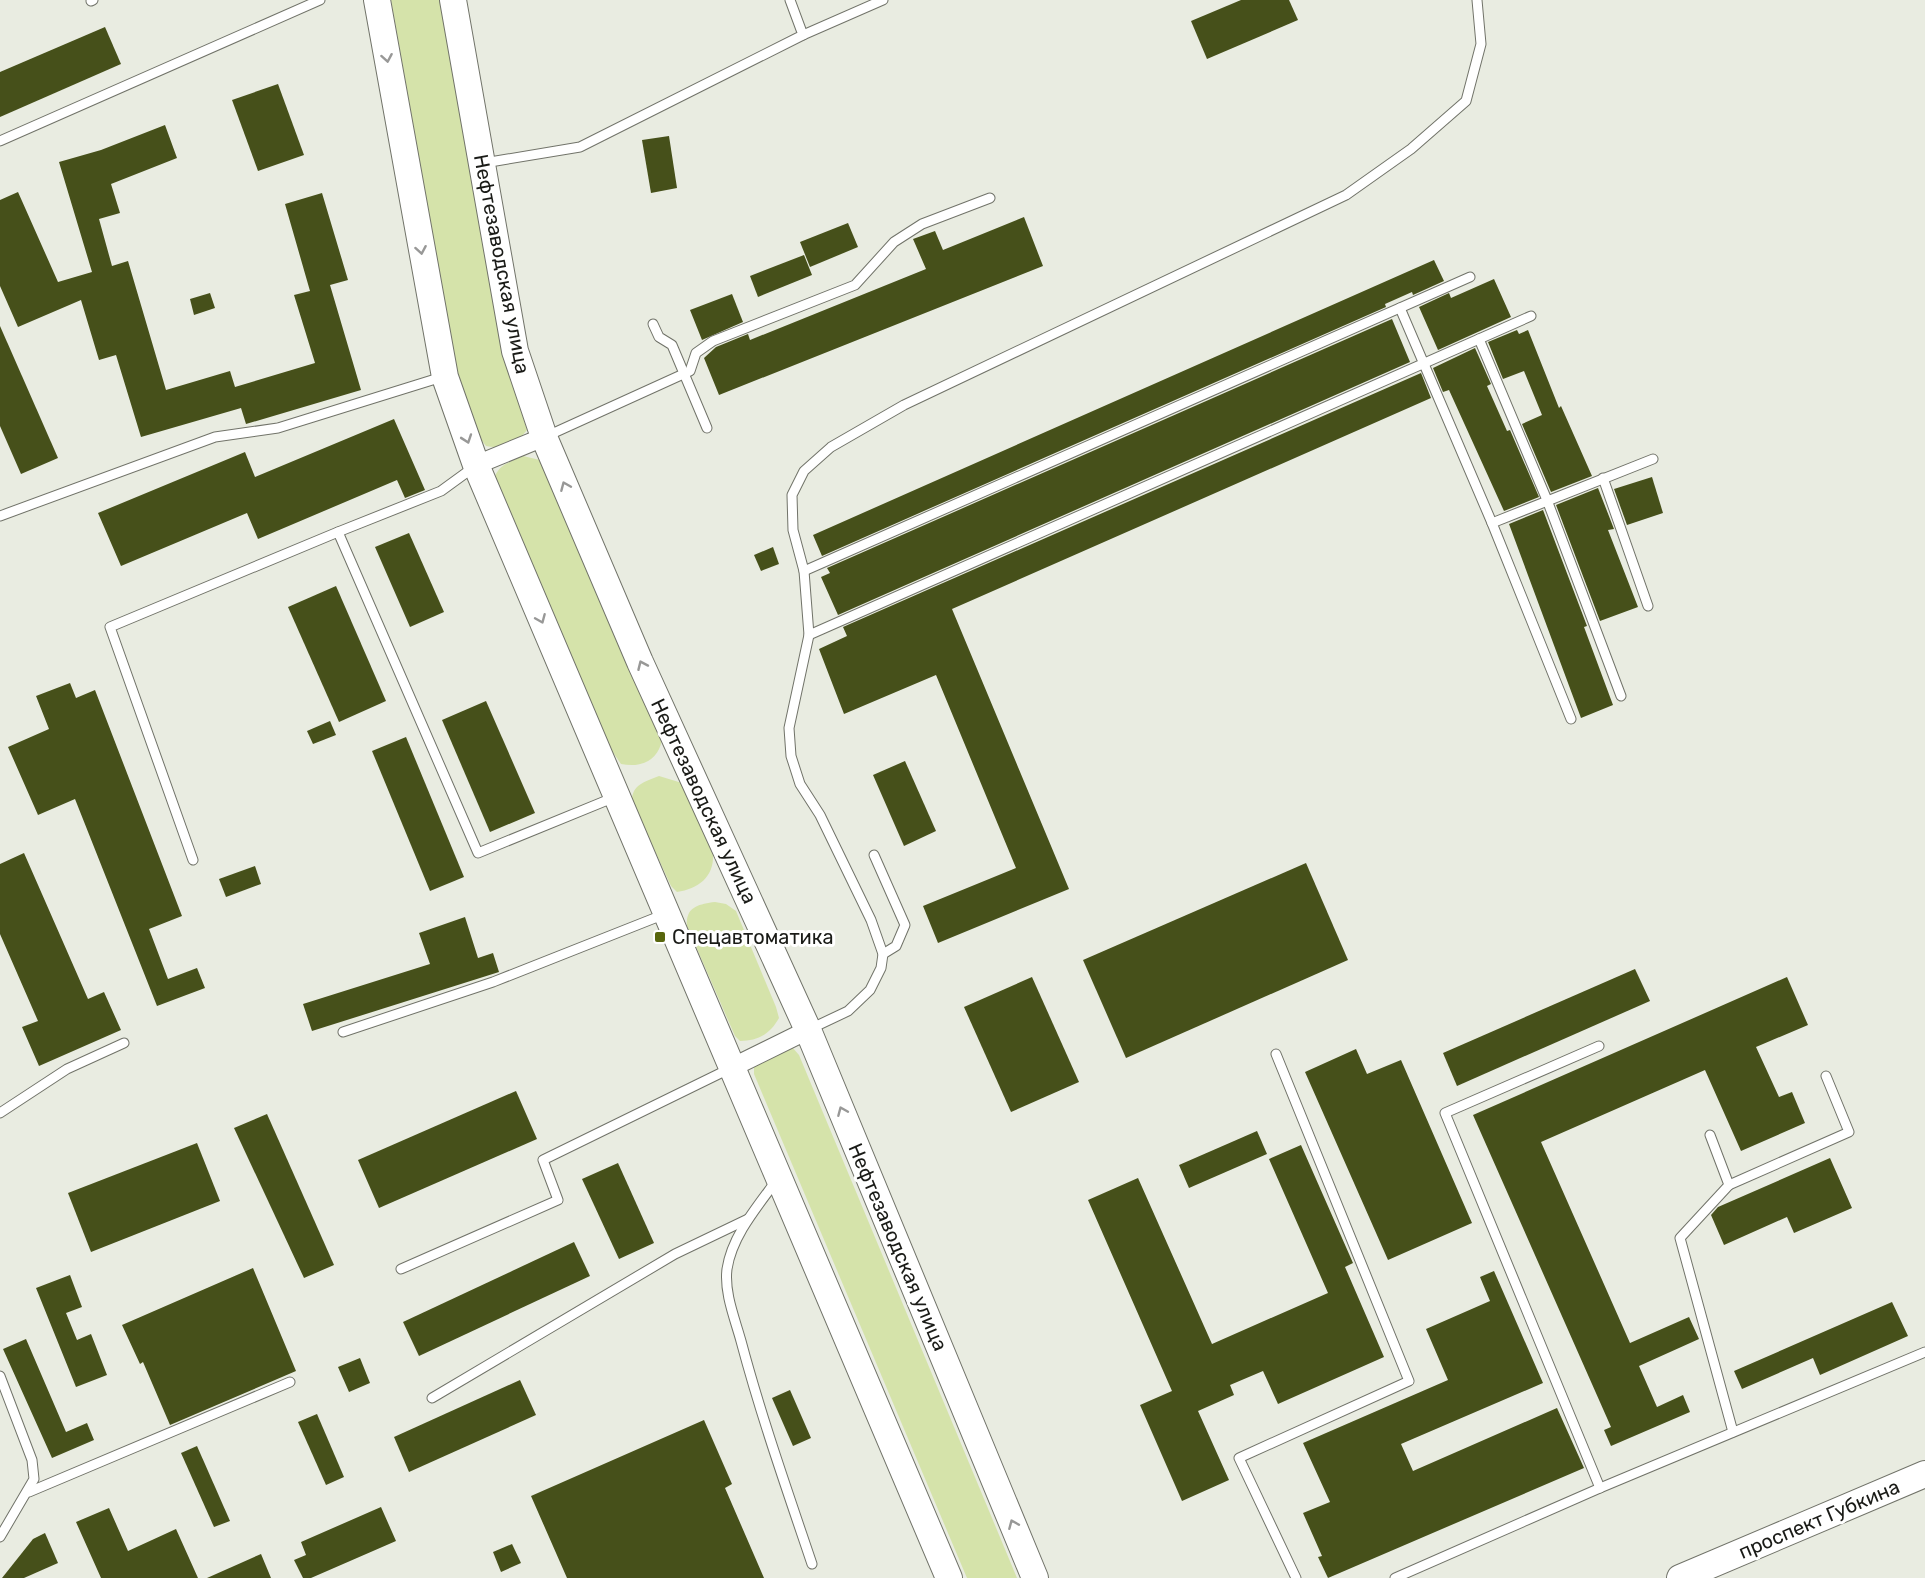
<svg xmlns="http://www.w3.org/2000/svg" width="1925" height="1578" font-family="Rubik,sans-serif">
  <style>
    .green { fill: #d5e3aa }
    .building { fill: #46501a }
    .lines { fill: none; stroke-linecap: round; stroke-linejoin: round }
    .lane-casing { stroke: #717369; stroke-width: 11 }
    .street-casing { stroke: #717369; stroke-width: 20 }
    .secondary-casing { stroke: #717369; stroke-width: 28 }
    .lane { stroke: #fff; stroke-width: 9 }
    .street { stroke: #fff; stroke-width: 18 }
    .secondary { stroke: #fff; stroke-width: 26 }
    .oneway { stroke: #989897 }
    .poi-dot { fill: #58660d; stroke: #fff; stroke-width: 2 }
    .labels { text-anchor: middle; stroke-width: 6; stroke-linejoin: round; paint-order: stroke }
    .street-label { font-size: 20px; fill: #1a1b17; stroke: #fff }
    .poi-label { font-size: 20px; fill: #1a1b17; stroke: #fff; text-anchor: start }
  </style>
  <rect width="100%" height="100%" fill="#e9ece1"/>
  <g class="green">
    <path d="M391,0h50l64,360 22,70c-10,13 -25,20 -41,16l-7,-9 -22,-66z"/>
    <path d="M523,456l17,4 122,280c-4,21 -21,28 -41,24l-13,-19 -114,-265c3,-15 16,-18 29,-24z"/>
    <path d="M659,776l23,7 31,72c1,22 -15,34 -36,37l-6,-6 -39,-85c0,-17 13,-19 27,-25z"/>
    <path d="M715,902l11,2 10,7 40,96 3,11c-9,16 -21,23 -39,23l-5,-5 -48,-110c-2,-19 12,-22 28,-24z"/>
    <path d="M792,1047l7,8 218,523h-50l-213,-504v-12z"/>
  </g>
  <g class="building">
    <path d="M1241,0h48l9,20 -91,39 -16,-38z"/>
    <path d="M105,27l16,37 -121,53v-45z"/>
    <path d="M278,84l26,71 -46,16 -26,-71z"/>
    <path d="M165,125l12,33 -66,26 9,29 -21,6 13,47 16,-5 38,129 64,-19 5,16 80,-24 -21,-68 16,-4 -25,-87 37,-11 26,87 -18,5 31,105 -115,34 -5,-16 -100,29 -25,-82 -17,5 -18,-60 -63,27 -18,-41v-86l18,-8 40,90 34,-10 -33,-110 42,-12z"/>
    <path d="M669,136l8,52 -26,5 -9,-53z"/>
    <path d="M1024,217l19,49 -324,129 -15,-37 12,-11 32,-13 2,6 176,-71 -13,-30 22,-8 8,19z"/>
    <path d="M848,223l10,24 -48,20 -10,-25z"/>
    <path d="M804,255l8,20 -54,22 -8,-21z"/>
    <path d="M1434,260l10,21 -31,14 -1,-3 -27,12 1,3 -564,249 -9,-21z"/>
    <path d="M1494,279l17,38 -73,33 -19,-43 30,-14 2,5z"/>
    <path d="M210,293l5,15 -21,7 -4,-16z"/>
    <path d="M732,294l11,28 -41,18 -12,-30z"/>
    <path d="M1392,319l18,43 -572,253 -17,-38 9,-4 -3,-5z"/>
    <path d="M0,326l58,132 -37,16 -21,-48z"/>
    <path d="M1517,330l2,4 9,-4 31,78 2,-2 31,70 -41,16 -29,-68 20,-9 -18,-44 -21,8 -15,-37z"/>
    <path d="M1475,348l16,36 -4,2 20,45 3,-1 29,67 -35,14 -55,-121 -6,2 -10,-24z"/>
    <path d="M1421,373l10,25 -479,211 117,280 -131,54 -15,-37 93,-38 -80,-193 -92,39 -25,-65 28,-13 -4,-9z"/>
    <path d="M394,419l31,71 -20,8 -8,-18 -139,59 -11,-26 -126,53 -23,-53 147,-61 10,25z"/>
    <path d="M1652,477l11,36 -36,12 -13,-36z"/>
    <path d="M1598,488l16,41 -6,1 30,77 -38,14 -44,-116z"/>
    <path d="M1543,510l44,116 -3,1 29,78 -32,13 -72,-194z"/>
    <path d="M409,533l35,79 -34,15 -35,-80z"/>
    <path d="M773,547l6,17 -18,7 -7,-16z"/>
    <path d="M336,586l50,115 -47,21 -51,-115z"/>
    <path d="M70,683l6,15 19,-8 87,226 -33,13 19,50 29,-11 8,20 -48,18 -82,-207 -37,16 -30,-68 41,-18 -13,-33z"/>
    <path d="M486,701l49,112 -45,19 -48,-112z"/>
    <path d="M330,721l6,14 -23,9 -6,-13z"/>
    <path d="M406,737l58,140 -34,14 -58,-140z"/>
    <path d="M905,761l31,70 -32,15 -31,-71z"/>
    <path d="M24,853l64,146 16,-7 17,38 -82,36 -17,-39 16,-6 -38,-87v-70z"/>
    <path d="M1306,863l42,97 -222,98 -43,-98z"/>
    <path d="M255,866l6,18 -35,13 -7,-18z"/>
    <path d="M465,917l13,41 15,-5 6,19 -187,59 -9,-27 127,-40 -11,-31z"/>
    <path d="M1635,969l15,32 -193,85 -14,-33z"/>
    <path d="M1032,977l47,105 -68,30 -47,-105z"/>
    <path d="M1787,977l21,48 -52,22 23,50 13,-5 13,31 -64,28 -36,-81 -164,72 89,201 59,-26 10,22 -60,27 18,41 26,-12 7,17 -79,34 -7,-16 7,-3 -138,-312z"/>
    <path d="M1356,1049l11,25 34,-14 71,163 -84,37 -83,-188z"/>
    <path d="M516,1091l21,48 -158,69 -21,-48z"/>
    <path d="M267,1114l67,151 -30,13 -70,-150z"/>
    <path d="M1257,1131l10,23 -78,34 -10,-23z"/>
    <path d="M197,1143l23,58 -129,51 -23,-59z"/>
    <path d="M1301,1145l52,118 -8,4 39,90 -106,47 -15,-33 -33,14 4,10 -36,16 31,69 -47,21 -42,-96 32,-14 -84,-191 50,-22 74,166 116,-51 -59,-134z"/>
    <path d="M1830,1158l22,50 -58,25 -7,-16 -63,28 -13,-30 7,-8z"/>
    <path d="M618,1163l36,80 -35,16 -37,-80z"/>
    <path d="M574,1242l16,34 -171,80 -16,-34z"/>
    <path d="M253,1268l43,103 -126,54 -27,-63 -3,2 -18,-39z"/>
    <path d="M1494,1271l49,112 -142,61 12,27 144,-63 27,60 -256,110 -10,-21 4,-1 -19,-43 27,-11 -27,-59 145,-63 -22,-51 64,-28 -10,-24z"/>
    <path d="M70,1275l12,32 -16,6 11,27 14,-6 16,41 -31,12 -40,-99z"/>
    <path d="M1892,1302l16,34 -88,39 -7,-17 -71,31 -8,-18z"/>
    <path d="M26,1339l40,93 21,-9 7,17 -42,18 -49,-109z"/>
    <path d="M360,1358l10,25 -21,9 -11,-25z"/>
    <path d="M520,1380l16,35 -127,57 -15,-35z"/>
    <path d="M790,1390l21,48 -18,8 -21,-48z"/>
    <path d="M317,1414l27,63 -18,8 -28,-63z"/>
    <path d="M704,1420l28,64 -7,4 39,90h-197l-36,-82z"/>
    <path d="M197,1446l33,75 -16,6 -33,-74z"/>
    <path d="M381,1507l15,34 -85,37h-8l-9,-18 12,-5 -5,-13z"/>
    <path d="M109,1508l19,43 48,-22 22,49h-97l-25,-56z"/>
    <path d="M45,1533l13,30 -34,15h-22l31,-39z"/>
    <path d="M512,1544l9,19 -20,9 -8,-20z"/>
    <path d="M261,1554l10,24h-64z"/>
  </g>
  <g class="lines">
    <g class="lane-casing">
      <g id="lane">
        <path d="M91,1l2,-1"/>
        <path d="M803,35l80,-35"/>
        <path d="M0,141l320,-141"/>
        <path d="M484,163l96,-16 223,-112 -13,-35"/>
        <path d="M1400,308l92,215 79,196"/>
        <path d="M653,324l6,13 13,8 35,83"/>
        <path d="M1479,339l68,161 74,196"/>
        <path d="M547,436l143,-65 6,-18 17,-12 142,-56 39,-43 28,-18 68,-26"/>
        <path d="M1603,478l45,128"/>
        <path d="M0,516l215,-79 63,-9 164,-51"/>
        <path d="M1492,523l161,-64"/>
        <path d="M338,532l103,-41 33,-24"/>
        <path d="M804,571l666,-294"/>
        <path d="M809,635l722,-319"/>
        <path d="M874,855l31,70 -9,21 -13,8"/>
        <path d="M193,860l-83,-233 228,-95 140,321 137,-56"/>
        <path d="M810,1029l38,-18 22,-21 11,-22 2,-14 -12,-34 -51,-105 -20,-31 -9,-28 -2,-28 20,-93 -5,-64 -11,-41 -1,-35 12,-24 27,-24 73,-42 442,-210 65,-46 55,-48 15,-57 -4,-44"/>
        <path d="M343,1032l150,-50 172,-68"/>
        <path d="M1599,1046l-154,67 155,375"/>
        <path d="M1276,1054l133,327 -170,77 57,120"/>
        <path d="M0,1113l67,-44 57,-26"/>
        <path d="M1710,1135l19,50 -49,53 53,194"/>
        <path d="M776,1181c-19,26 -44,55 -49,88 -3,24 8,50 14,72 20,75 46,149 71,223"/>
        <path d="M1729,1185l120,-53 -23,-56"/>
        <path d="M401,1269l157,-69 -15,-40 188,-92"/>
        <path d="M0,1376l32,84 2,19 -34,58"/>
        <path d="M432,1398l243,-144 73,-35"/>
        <path d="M29,1492l261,-110"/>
        <path d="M1395,1578l205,-90 325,-136"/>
      </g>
    </g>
    <g class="street-casing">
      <g id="street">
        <path d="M476,465l68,-28"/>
        <path d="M733,1067l75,-37"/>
      </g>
    </g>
    <g class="secondary-casing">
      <g id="secondary">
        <path d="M377,0l68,377 31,88 473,1113"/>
        <path d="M453,0l62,351 29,86 96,225 168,368 227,548"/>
        <path d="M1680,1578l245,-104"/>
      </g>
    </g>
    <use href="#lane" class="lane"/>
    <use href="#street" class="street"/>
    <use href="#secondary" class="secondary"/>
  </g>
  <defs><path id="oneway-chevron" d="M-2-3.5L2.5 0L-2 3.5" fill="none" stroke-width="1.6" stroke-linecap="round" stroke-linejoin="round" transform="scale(1.5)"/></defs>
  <g class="oneway">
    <use href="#oneway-chevron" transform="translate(387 58) rotate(80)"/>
    <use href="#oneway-chevron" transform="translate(421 250) rotate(80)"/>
    <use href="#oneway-chevron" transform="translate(467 439) rotate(71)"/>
    <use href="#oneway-chevron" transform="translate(565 486) rotate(-113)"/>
    <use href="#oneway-chevron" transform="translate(541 619) rotate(67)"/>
    <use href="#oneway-chevron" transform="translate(642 665) rotate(-114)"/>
    <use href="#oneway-chevron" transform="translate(842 1111) rotate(-113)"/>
    <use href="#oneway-chevron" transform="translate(1013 1524) rotate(-113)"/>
  </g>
  <rect class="poi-dot" x="654" y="931" width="12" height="12" rx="3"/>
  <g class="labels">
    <g class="street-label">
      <text transform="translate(502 264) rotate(79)" y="7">Нефтезаводская улица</text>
      <text transform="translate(704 801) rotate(65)" y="7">Нефтезаводская улица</text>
      <text transform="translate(898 1247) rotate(67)" y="7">Нефтезаводская улица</text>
      <text transform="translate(1819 1519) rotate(-23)" y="7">проспект Губкина</text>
    </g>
    <g class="poi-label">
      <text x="672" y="944">Спецавтоматика</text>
    </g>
  </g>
</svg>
